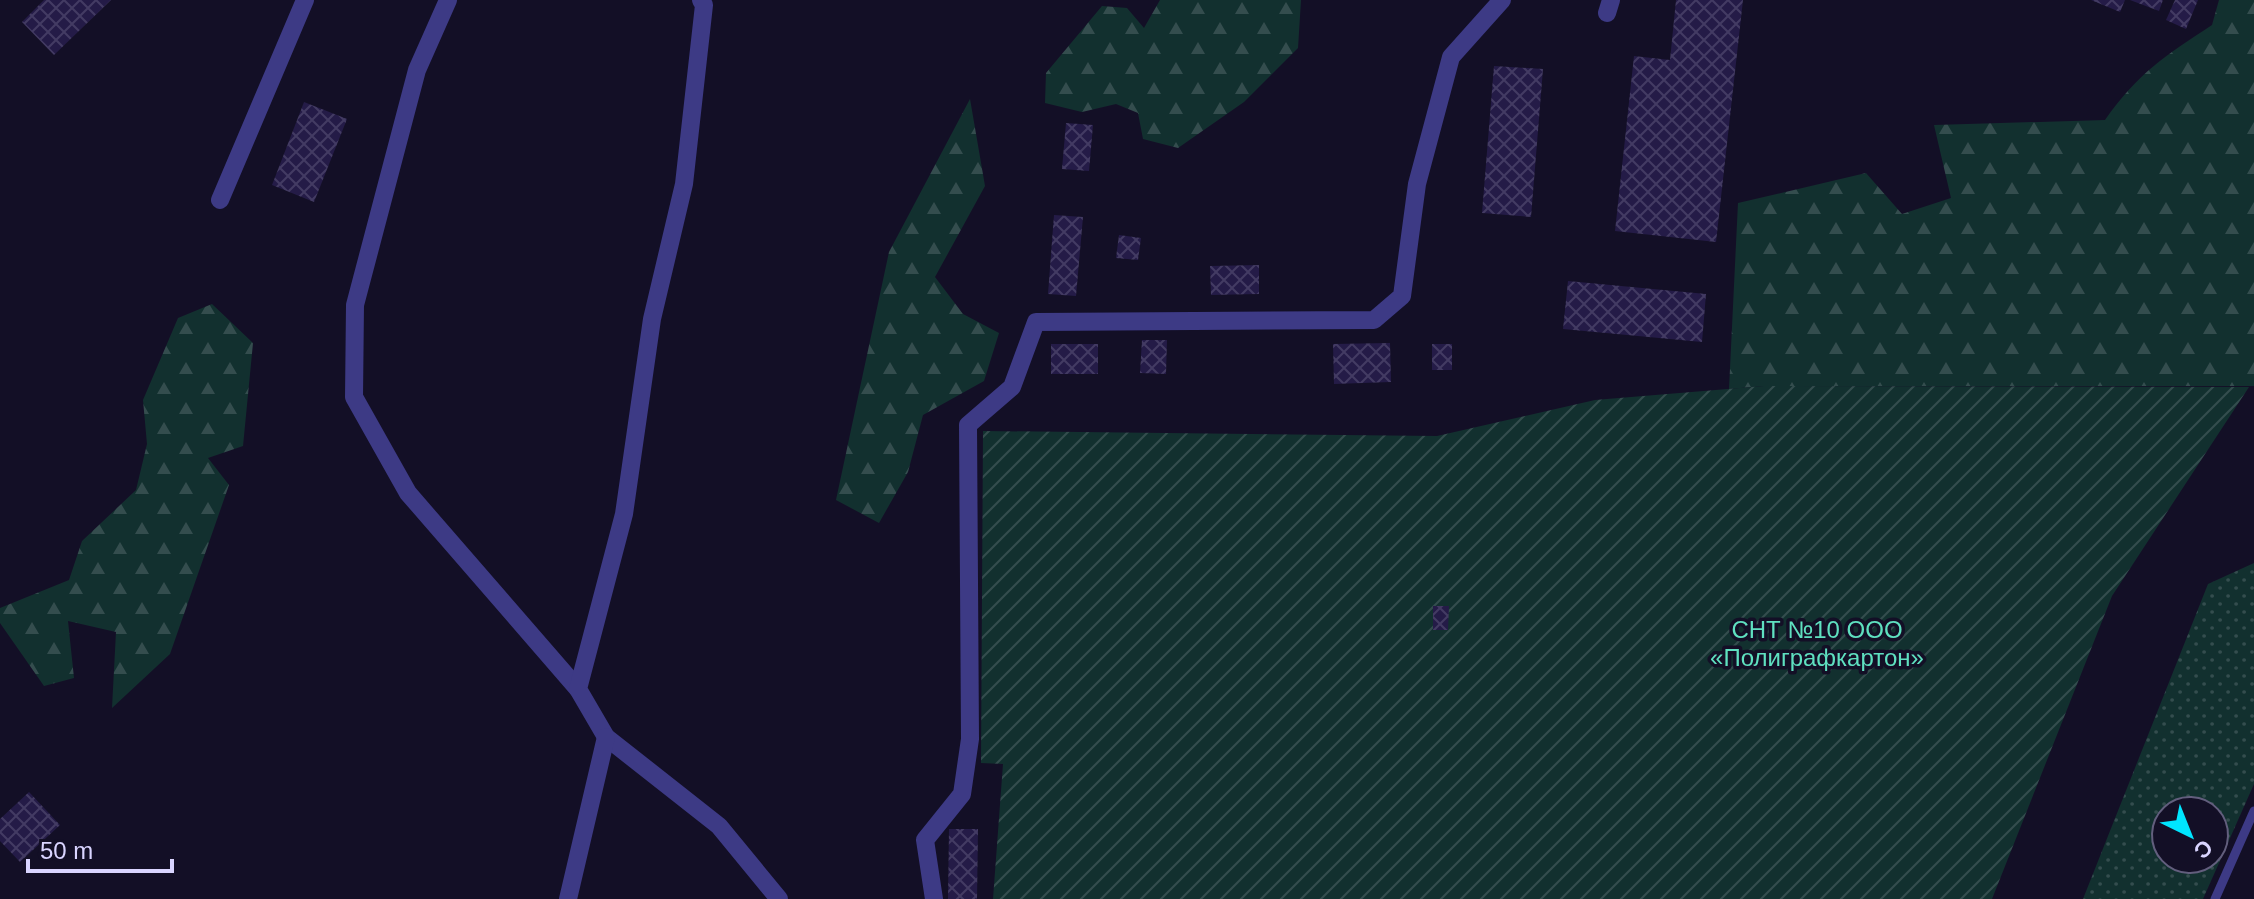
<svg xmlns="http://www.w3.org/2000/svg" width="2254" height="899" font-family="Arial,sans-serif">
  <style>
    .grass { fill: url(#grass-dots); fill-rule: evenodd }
    .forest { fill: url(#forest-firs) }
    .garden { fill: url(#garden-furrows) }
    .building { fill: url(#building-cross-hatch) }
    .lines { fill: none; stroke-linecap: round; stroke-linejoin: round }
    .lane { stroke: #3d3a85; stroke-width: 9 }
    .street { stroke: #3d3a85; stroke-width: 18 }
    .labels { text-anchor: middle; stroke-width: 7; stroke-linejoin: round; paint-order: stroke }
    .park-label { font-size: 24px; fill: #5fe0c0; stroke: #130f26 }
  </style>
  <defs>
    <pattern id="grass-dots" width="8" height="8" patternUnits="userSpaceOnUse" patternTransform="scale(2)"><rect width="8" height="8" fill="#12302f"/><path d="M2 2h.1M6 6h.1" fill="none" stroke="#344d4e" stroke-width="1.8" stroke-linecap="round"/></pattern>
    <pattern id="forest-firs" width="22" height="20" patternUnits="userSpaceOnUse" patternTransform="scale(2)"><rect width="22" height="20" fill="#12302f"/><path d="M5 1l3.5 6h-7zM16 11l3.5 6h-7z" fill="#344d4e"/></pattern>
    <pattern id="garden-furrows" width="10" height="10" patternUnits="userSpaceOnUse" patternTransform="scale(2)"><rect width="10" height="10" fill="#12302f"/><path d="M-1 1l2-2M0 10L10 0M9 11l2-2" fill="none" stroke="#344d4e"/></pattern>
    <pattern id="building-cross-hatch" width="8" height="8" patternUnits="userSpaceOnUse" patternTransform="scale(2)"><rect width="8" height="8" fill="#241b47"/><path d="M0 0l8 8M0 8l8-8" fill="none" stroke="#433b63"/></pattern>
  </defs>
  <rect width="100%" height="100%" fill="#130f26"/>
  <path class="grass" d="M2254,563v221l-51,115h-120l125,-315zM2166,811h48v48h-48z"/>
  <g class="forest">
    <path d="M1160,0h141l-3,48 -54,54 -66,46 -35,-9 -5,-26 -22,-9 -34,8 -37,-9 1,-30 56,-67 25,2 17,20z"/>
    <path d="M2219,0h35v386h-490l-35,3 9,-186 128,-30 36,41 49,-16 -17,-73 171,-5c33,-47 60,-64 107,-95z"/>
    <path d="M970,99l15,87 -50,91 28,37 36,19 -15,48 -61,34 -15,57 -29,51 -43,-23 53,-248z"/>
    <path d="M212,304l41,39 -10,103 -35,12 21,27 -59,169 -58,54 4,-76 -48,-11 6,57 -30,8 -44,-63v-15l69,-28 13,-39 54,-51 11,-46 -4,-44 35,-82z"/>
  </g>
  <path class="garden" d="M1764,386l485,1 -137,209 -120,303h-999l10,-135 -22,-1 2,-332 454,5 158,-36z"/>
  <g class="building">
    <path d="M44,0h67l-57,55 -32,-33z"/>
    <path d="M1676,0h67l-27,242 -101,-11 19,-175 36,4z"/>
    <path d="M2091,0h34l-5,12z"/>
    <path d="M2130,0h33l-4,11z"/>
    <path d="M2175,0h23l-12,29 -20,-9z"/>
    <path d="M1494,66l49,3 -12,148 -49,-4z"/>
    <path d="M304,102l43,17 -33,83 -42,-17z"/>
    <path d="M1066,123l27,2 -4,46 -27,-2z"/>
    <path d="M1054,215l29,2 -7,79 -28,-2z"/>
    <path d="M1119,235l22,3 -3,22 -22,-2z"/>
    <path d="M1259,265v29l-48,1 -1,-29z"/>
    <path d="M1568,281l138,13 -4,48 -139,-13z"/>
    <path d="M1142,340h25l-1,34 -26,-1z"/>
    <path d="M1390,343l1,39 -57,2 -1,-40z"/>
    <rect x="1051" y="344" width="47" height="30"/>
    <rect x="1432" y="344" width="20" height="26"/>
    <path d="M1433,606h16l-1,24h-15z"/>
    <path d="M29,792l31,33 -40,37 -20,-21v-22z"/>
    <path d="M949,829h29l-1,70h-29z"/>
  </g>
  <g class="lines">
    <path class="lane" d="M2215,899l39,-88"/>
    <g class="street">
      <path d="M448,0l-31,70 -62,235 -1,92 54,96 170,196"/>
      <path d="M701,0l3,5 -20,179 -32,135 -28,195 -46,175 28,48 113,89 60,73"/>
      <path d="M1607,13l4,-13"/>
      <path d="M220,200l85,-200"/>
      <path d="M568,899l38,-162"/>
      <path d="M934,899l-9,-59 37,-46 8,-55 -2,-314 44,-38 24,-65 338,-2 28,-24 15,-112 34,-127 51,-57"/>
    </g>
  </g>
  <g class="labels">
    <g class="park-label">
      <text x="1817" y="638">СНТ №10 ООО<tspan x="1817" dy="28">«Полиграфкартон»</tspan></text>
    </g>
  </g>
  <g transform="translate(2190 835) rotate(137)"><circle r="38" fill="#130f26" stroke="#625e7d" stroke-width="2"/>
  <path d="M0-6L14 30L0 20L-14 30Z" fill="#00e5ff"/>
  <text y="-12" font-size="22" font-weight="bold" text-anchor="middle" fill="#d9d4ff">С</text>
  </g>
  <path d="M28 859v12h144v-12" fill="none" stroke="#d9d4ff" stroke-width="4"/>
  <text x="40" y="859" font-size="24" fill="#d9d4ff" stroke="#130f26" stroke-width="6" paint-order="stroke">50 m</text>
</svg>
